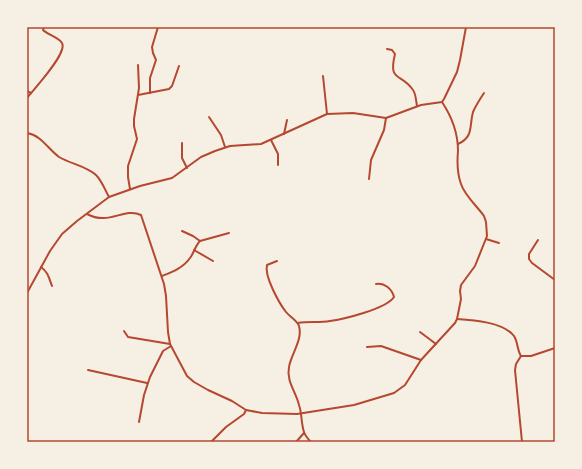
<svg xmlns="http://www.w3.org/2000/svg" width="582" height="469" font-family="Inter,sans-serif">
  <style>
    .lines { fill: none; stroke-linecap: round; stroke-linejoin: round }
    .minor { stroke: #b5482f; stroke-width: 2 }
    .neatline { fill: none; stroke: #b5482f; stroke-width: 1.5 }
  </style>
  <rect width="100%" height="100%" fill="#f6efe4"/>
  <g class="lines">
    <g class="minor">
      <path d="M387,49l5,1 3,4c-7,29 6,18 18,36 3,4 3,11 4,16"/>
      <path d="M323,76l4,38"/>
      <path d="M27,91l4,2"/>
      <path d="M150,93v-15l6,-18 -3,-7 -1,-6 6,-20"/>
      <path d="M138,95l31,-6 3,-3 7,-20"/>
      <path d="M27,98c7,-9 41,-45 35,-55 -4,-6 -14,-8 -19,-13l1,-3"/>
      <path d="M209,117l12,18 4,12"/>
      <path d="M27,133c14,2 21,16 32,24 12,7 27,9 37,18 6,6 9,15 13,22"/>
      <path d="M284,134l3,-14"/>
      <path d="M271,140l7,14v11"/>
      <path d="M182,143v15l5,10"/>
      <path d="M458,144c16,-7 11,-18 15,-32 3,-7 7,-13 11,-19"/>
      <path d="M369,179l2,-19 13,-30 2,-12"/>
      <path d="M130,189l-2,-12v-11l9,-27 -3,-13v-7l5,-31 -1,-23"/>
      <path d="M87,214c22,12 37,-7 54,1l23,69 2,12 2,36 2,12 17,32 7,6 14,8 24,11 14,9 16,3 35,1 57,-9 40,-12 11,-8 16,-25 34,-37 2,-4 4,-20 -1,-8 1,-6 14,-19 12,-30 -1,-14 -2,-6c-7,-10 -19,-20 -23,-32 -4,-11 -4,-22 -3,-33 0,-19 -6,-34 -16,-49"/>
      <path d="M182,231l11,5 7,5"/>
      <path d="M486,239l13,4"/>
      <path d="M538,240l-9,14v5l3,4 23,17"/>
      <path d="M194,250l19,11"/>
      <path d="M277,261l-10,4c-3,11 12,38 19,47 4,5 11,8 13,14 4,14 -8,28 -10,41 -3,14 7,25 10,38 3,8 2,18 5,27 1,3 4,7 7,10"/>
      <path d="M41,267c7,5 8,11 11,19"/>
      <path d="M162,276c10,-4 21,-8 28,-18 4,-5 5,-12 10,-17l29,-8"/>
      <path d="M27,293l23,-42 12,-17 15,-13 32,-24 31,-11 32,-8 29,-21 14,-6 15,-5 31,-2 66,-30 26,-1 33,5 35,-13 21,-3 2,-3 13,-27 3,-12 6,-33"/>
      <path d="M457,319c16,1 46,3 57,17 4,6 3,14 7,20h10l24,-8"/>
      <path d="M298,323c10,-2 21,0 32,-2 14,-2 56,-12 64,-24 -2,-8 -10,-15 -18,-13"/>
      <path d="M124,331l4,6 42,7"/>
      <path d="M420,332l16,12"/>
      <path d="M367,347l14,-1 40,14"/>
      <path d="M521,356l-5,8 -1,6 7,72"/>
      <path d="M88,370l59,13"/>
      <path d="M139,422l5,-27 6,-18 13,-26 8,-5"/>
      <path d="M211,442l15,-15 18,-13 2,-4"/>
      <path d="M296,442l8,-9"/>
    </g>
  </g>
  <rect width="582" height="469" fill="none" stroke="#f6efe4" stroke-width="56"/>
  <rect x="28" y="28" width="526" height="413" class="neatline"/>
</svg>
